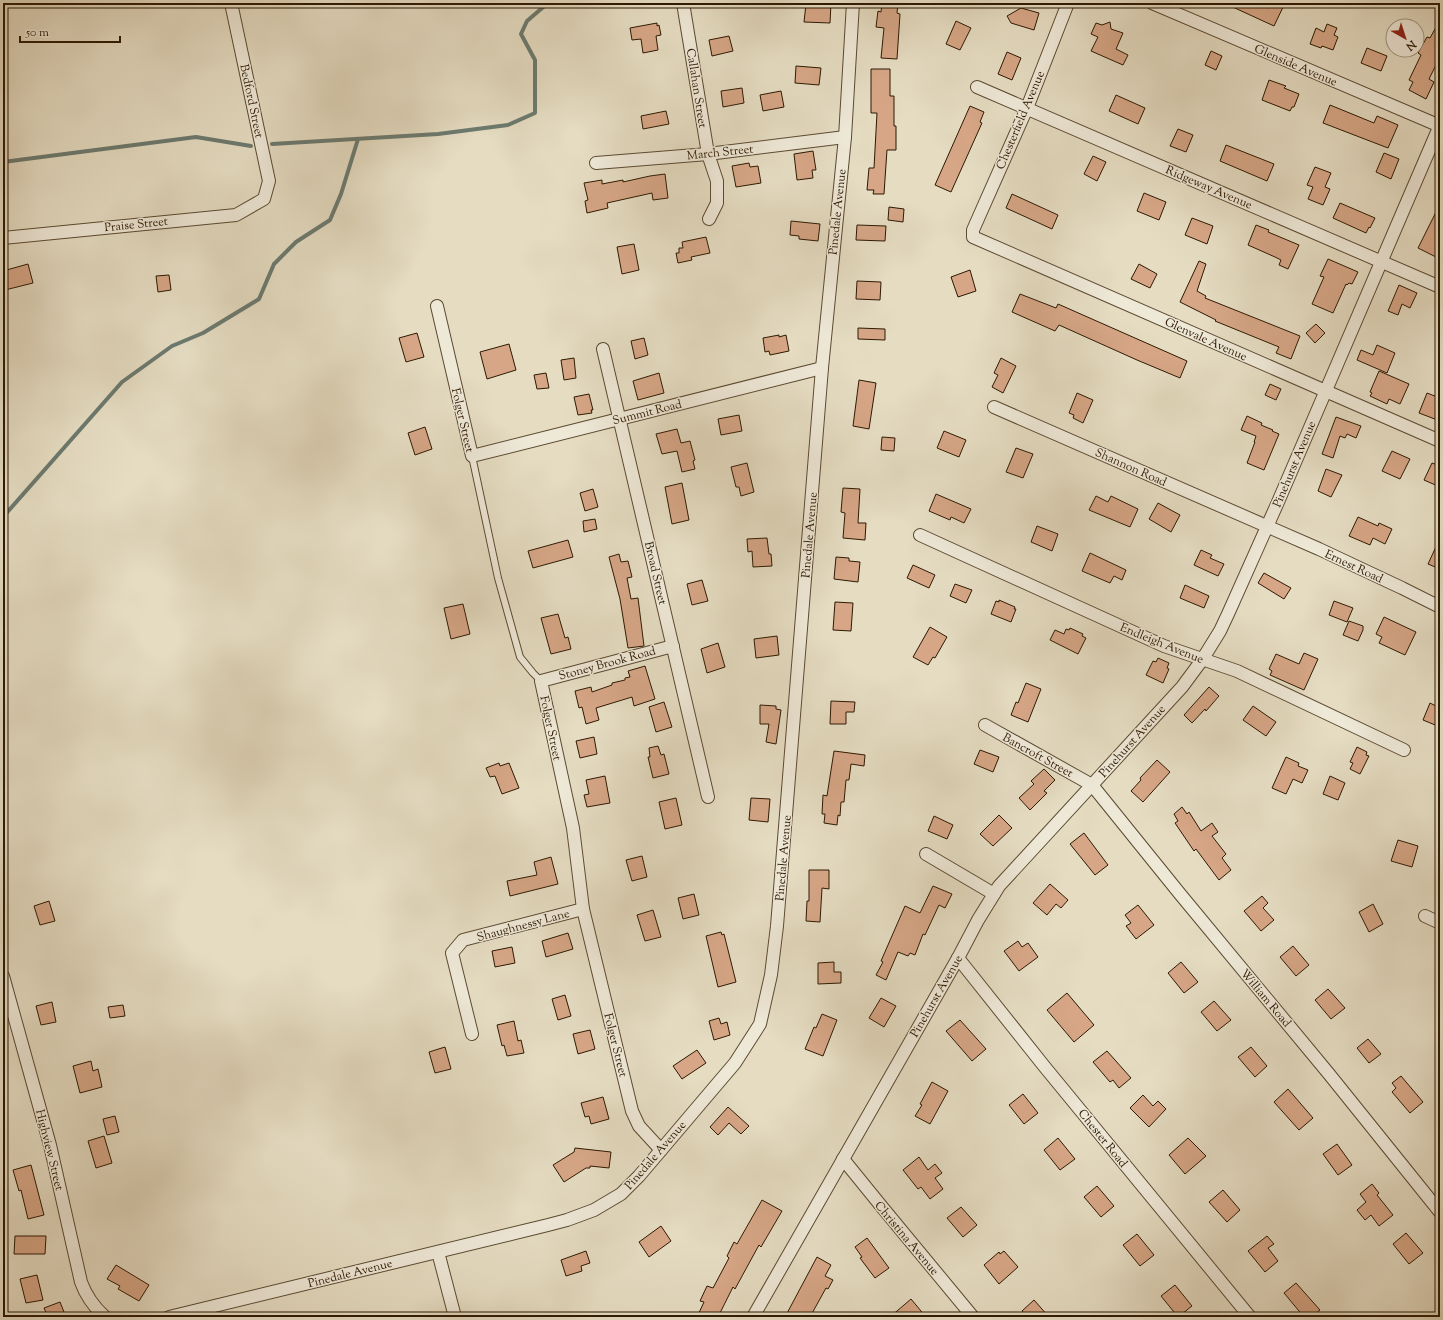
<svg xmlns="http://www.w3.org/2000/svg" width="1443" height="1320" font-family="'Sorts Mill Goudy',serif">
  <style>
    .lines { fill: none; stroke-linecap: round; stroke-linejoin: round }
    .stream { stroke: #6c7a6f; stroke-width: 4 }
    .building { fill: #d6a686; stroke: #2d1902 }
    .service-casing { stroke: #5b4a32; stroke-width: 8 }
    .minor-casing { stroke: #5b4a32; stroke-width: 14 }
    .service { stroke: #eee8d7; stroke-width: 6 }
    .minor { stroke: #eee8d7; stroke-width: 12 }
    .labels { text-anchor: middle; stroke-width: 3; stroke-linejoin: round; paint-order: stroke }
    .street-label { font-size: 12px; fill: #2d1902; stroke: #eee8d7 }
  </style>
  <rect width="100%" height="100%" fill="#e5dcc2"/>
  <filter id="stains"><feTurbulence type="fractalNoise" baseFrequency=".005" numOctaves="4"/><feColorMatrix values="0 0 0 0 .2 0 0 0 0 .09 0 0 0 0 .02 0 0 0 .5 -.17"/></filter>
  <radialGradient id="worn" r=".72"><stop offset=".6" stop-color="#630" stop-opacity="0"/><stop offset="1" stop-color="#630" stop-opacity=".3"/></radialGradient>
  <g class="lines">
    <g class="stream">
      <path d="M272,144l166,-10 70,-9 27,-12v-53l-14,-26 6,-13 21,-18"/>
      <path d="M3,162l193,-25 55,9"/>
      <path d="M3,517l119,-135 50,-36 31,-13 56,-34 15,-35 22,-22 34,-22 11,-26 17,-55"/>
    </g>
  </g>
  <g class="building">
    <path d="M813,3h18l-1,20 -26,-1 2,-18h7z"/>
    <path d="M882,3h16l-1,10 3,1 -3,45 -16,-1 3,-30 -8,-1 2,-16 3,1z"/>
    <path d="M1224,3h35l9,5 2,-5h15l-11,23z"/>
    <path d="M1021,8l18,5 -5,17 -23,-7 -4,-7z"/>
    <path d="M1440,20v37l-11,22 5,3 -8,17 -17,-9 4,-8 -4,-2 12,-25 -3,-2 9,-16 3,1z"/>
    <path d="M956,21l15,7 -11,22 -14,-6z"/>
    <path d="M1110,22l1,7 12,4 -7,16 12,6 -5,10 -32,-14 7,-14 -7,-3 5,-11 6,2z"/>
    <path d="M657,23v3l2,-1 2,10 -5,1 2,14 -15,3 -2,-14 -9,1 -2,-12z"/>
    <path d="M1327,24l10,4 -3,7 4,2 -5,13 -11,-4 -1,2 -11,-4 6,-16 8,4z"/>
    <path d="M729,36l4,15 -21,5 -3,-16z"/>
    <path d="M1367,48l20,8 -6,15 -20,-8z"/>
    <path d="M1211,51l11,5 -6,14 -11,-5z"/>
    <path d="M1007,52l14,6 -9,22 -14,-6z"/>
    <path d="M796,66l25,2 -2,17 -24,-2z"/>
    <path d="M871,69h19v27h4v30h2v24h-9l-3,44h-11l1,-4h-7l2,-22h5l3,-55h-6z"/>
    <path d="M1269,80l17,6 -2,2 15,6 -5,13h-2l-2,4 -28,-11z"/>
    <path d="M742,88l2,15 -21,4 -2,-16z"/>
    <path d="M781,91l3,16 -21,4 -3,-16z"/>
    <path d="M1116,95l29,13 -7,16 -29,-13z"/>
    <path d="M1330,105l44,18 3,-7 21,9 -10,23 -65,-25z"/>
    <path d="M970,106l14,6 -4,10 2,1 -31,69 -16,-7z"/>
    <path d="M666,111l3,13 -26,5 -2,-13z"/>
    <path d="M1178,129l15,6 -7,17 -16,-6z"/>
    <path d="M1226,145l48,19 -7,17 -47,-20z"/>
    <path d="M813,151l3,19h-4l1,8 -16,2 -3,-26z"/>
    <path d="M1384,153l15,6 -8,20 -15,-7z"/>
    <path d="M1093,156l13,6 -9,19 -13,-7z"/>
    <path d="M749,163l1,4 8,-1 3,17 -25,4 -4,-21z"/>
    <path d="M1315,167l16,6 -6,14 5,2 -7,16 -15,-6 5,-12 -6,-2z"/>
    <path d="M665,174l3,24 -15,2 -1,-7 -45,10 1,5 -21,5 -2,-12 3,-1 -4,-17 18,-3v4l21,-4v2l27,-6z"/>
    <path d="M1144,193l22,9 -7,18 -22,-9z"/>
    <path d="M1012,194l46,21 -6,14 -46,-21z"/>
    <path d="M1340,203l35,15 -5,10 -1,-1 -3,6 -33,-15z"/>
    <path d="M1440,204v55l-22,-11z"/>
    <path d="M889,207l15,2 -1,13 -15,-2z"/>
    <path d="M1192,218l21,8 -6,18 -22,-9z"/>
    <path d="M791,221l29,3 -2,17 -19,-2v-3l-9,-1z"/>
    <path d="M857,225l29,1 -1,15 -29,-1z"/>
    <path d="M1256,225l13,5 -1,2 31,13 -11,24 -9,-4 2,-5 -6,-3 -27,-12z"/>
    <path d="M706,237l4,16 -19,4 1,3 -14,3 -2,-10h3v-5h4l-1,-6z"/>
    <path d="M634,244l5,26 -17,4 -5,-27z"/>
    <path d="M1328,259l30,13 -6,12 -3,-1 -2,2 -1,-1 -13,29 -21,-9 12,-27 -4,-1z"/>
    <path d="M1199,261l7,3 -9,27 9,5 -1,2 95,38 -9,23 -15,-6 3,-6 -64,-26 1,-1 -36,-18z"/>
    <path d="M28,264l5,19 -28,7 -2,-7v-12z"/>
    <path d="M1139,264l18,10 -7,14 -19,-9z"/>
    <path d="M970,270l6,21 -18,6 -7,-20z"/>
    <path d="M169,275l2,15 -13,2 -2,-16z"/>
    <path d="M857,281l24,1 -1,18 -24,-1z"/>
    <path d="M1399,285l18,8 -7,15 -8,-4 -4,11 -10,-4z"/>
    <path d="M1020,294l36,14 2,-4 129,57 -7,17 -43,-18 -78,-35 -4,6 -43,-19z"/>
    <path d="M1316,324l9,9 -10,10 -9,-10z"/>
    <path d="M858,328l27,1v11l-27,-1z"/>
    <path d="M417,333l7,24 -18,5 -7,-24z"/>
    <path d="M779,335v2l7,-2 3,16 -19,4 -1,-4 -4,1 -2,-14z"/>
    <path d="M644,338l4,17 -13,4 -4,-18z"/>
    <path d="M509,344l7,26 -29,9 -7,-27z"/>
    <path d="M1377,345l18,8 -8,20 -30,-13 4,-10 12,5z"/>
    <path d="M574,358l2,20 -12,2 -3,-20z"/>
    <path d="M1001,358l15,8 -13,27 -11,-6 6,-12 -4,-2z"/>
    <path d="M1379,371l30,13 -9,20 -11,-5 -2,5 -17,-8 2,-3 -2,-1z"/>
    <path d="M546,373l3,15 -12,1 -3,-14z"/>
    <path d="M659,373l5,20 -26,7 -5,-19z"/>
    <path d="M859,380l17,3 -7,46 -16,-3z"/>
    <path d="M1270,384l11,5 -5,11 -11,-5z"/>
    <path d="M1077,393l16,7 -10,23 -10,-5 1,-3 -5,-2z"/>
    <path d="M1427,393l13,5v23l-21,-8z"/>
    <path d="M589,394l4,16h-2l1,3 -14,2 -4,-18z"/>
    <path d="M739,415l3,16 -21,4 -3,-16z"/>
    <path d="M1247,416l15,7 -1,2 12,5 -1,1 7,3 -15,36 -17,-7 8,-21h-1l2,-6 -15,-6z"/>
    <path d="M1336,417l25,9 -5,12 -9,-4 -2,4 -5,-2 -7,22 -11,-4z"/>
    <path d="M425,427l7,22 -17,6 -7,-22z"/>
    <path d="M677,429l4,14 9,-2 5,19 -2,1 2,8 -13,3 -5,-21 -15,3 -6,-20z"/>
    <path d="M944,431l22,9 -7,17 -22,-9z"/>
    <path d="M882,437l13,1 -1,13 -13,-1z"/>
    <path d="M1016,448l17,6 -10,24 -17,-6z"/>
    <path d="M1392,451l18,8 -10,20 -18,-8z"/>
    <path d="M747,463l7,29 -13,4 -2,-9h-3l-5,-20z"/>
    <path d="M1432,463l8,3v21l-16,-7z"/>
    <path d="M1326,469l16,6 -11,22 -13,-6z"/>
    <path d="M682,483l7,37 -17,4 -7,-37z"/>
    <path d="M843,488l17,1 -2,34h8l-1,17 -22,-2 2,-25 -4,-1z"/>
    <path d="M593,489l5,18 -13,4 -5,-18z"/>
    <path d="M936,494l35,15 -7,14 -13,-6 -1,3 -21,-9z"/>
    <path d="M1096,496l12,6 3,-6 27,13 -8,18 -41,-17z"/>
    <path d="M1158,503l22,12 -9,17 -22,-13z"/>
    <path d="M1358,517l20,9 1,-3 13,6 -7,15 -12,-6 -3,7 -21,-9z"/>
    <path d="M595,519l2,10 -13,3 -1,-11z"/>
    <path d="M1037,526l21,8 -6,17 -21,-9z"/>
    <path d="M767,538l2,16h2l1,12 -19,1 -1,-16 -4,1 -1,-13z"/>
    <path d="M1440,538v31l-12,-5z"/>
    <path d="M568,540l5,17 -40,11 -5,-17z"/>
    <path d="M1201,550l11,5 -2,3 14,6 -6,12 -24,-11z"/>
    <path d="M1090,553l36,17 -4,10 -8,-4 -4,7 -28,-12z"/>
    <path d="M619,554l2,8 7,-1 4,16 -5,1 4,21 7,-1 6,48 -16,2 -8,-49 -11,-42z"/>
    <path d="M836,557l13,1v3l11,1 -2,20 -24,-3z"/>
    <path d="M913,565l22,10 -6,13 -22,-10z"/>
    <path d="M1264,573l27,15 -7,11 -26,-16z"/>
    <path d="M702,580l6,21 -16,4 -5,-21z"/>
    <path d="M955,584l17,6 -6,13 -16,-7z"/>
    <path d="M1185,585l24,11 -5,12 -24,-10z"/>
    <path d="M999,600l16,7 -1,2h2l-5,13 -20,-8 5,-13 3,1z"/>
    <path d="M1334,601l19,7 -6,14 -18,-7z"/>
    <path d="M835,602l18,1 -2,28 -18,-1z"/>
    <path d="M463,604l7,30 -19,5 -7,-31z"/>
    <path d="M558,614l7,24 3,-1 3,12 -20,5 -10,-36z"/>
    <path d="M1384,617l32,15 -11,23 -26,-12 3,-6 -6,-3z"/>
    <path d="M1349,621l14,5v4l-5,11 -15,-6z"/>
    <path d="M930,627l17,10 -12,21 -2,-1 -5,8 -15,-8z"/>
    <path d="M1070,628l13,6 -1,2 4,2 -8,16 -28,-14 5,-10 9,4 2,-5 3,1z"/>
    <path d="M777,636l2,19 -23,3 -2,-19z"/>
    <path d="M718,643l7,24 -18,6 -6,-24z"/>
    <path d="M1304,653l14,6 -14,31 -34,-15 2,-4 -3,-2 7,-15 23,10z"/>
    <path d="M1158,658l11,5 -2,5 2,1 -6,14 -17,-8 7,-14 3,1z"/>
    <path d="M645,666l10,33 -21,7 -2,-9 -36,11 3,12 -13,4 -4,-17 -3,1 -4,-17 16,-4 1,5 20,-7v-2l13,-3v-2l5,-1 -2,-6z"/>
    <path d="M1026,683l15,6 -13,33 -17,-7 5,-13 2,1z"/>
    <path d="M1209,687l10,9 -13,15 -1,-2 -13,14 -8,-8z"/>
    <path d="M831,701l24,1 -1,10h-8v12h-16z"/>
    <path d="M664,702l8,25 -16,5 -7,-25z"/>
    <path d="M1430,703l10,5v19l-17,-7z"/>
    <path d="M760,705l16,1v3l5,1 -5,34 -10,-2 3,-18h-9z"/>
    <path d="M1253,706l23,16 -10,14 -23,-16z"/>
    <path d="M594,737l3,17 -17,4 -4,-17z"/>
    <path d="M658,746l3,9 3,-1 5,20 -16,4 -5,-21h2l-1,-9z"/>
    <path d="M1357,747l10,5 -1,3 3,1 -9,18 -10,-5 3,-6 -3,-1z"/>
    <path d="M980,750l19,7 -6,15 -19,-8z"/>
    <path d="M834,751l31,4 -1,11 -13,-2 -2,16h-3l-2,22h-3l-1,14 -2,-1 -1,10 -13,-2 1,-9h-3l1,-19 4,1z"/>
    <path d="M1286,757l13,6 -1,3 10,4 -6,13 -9,-4 -7,15 -14,-6z"/>
    <path d="M1157,760l13,12 -27,30 -12,-11 10,-11 -1,-2z"/>
    <path d="M499,763l1,3 9,-3 10,25 -17,6 -7,-18 -5,1 -4,-9z"/>
    <path d="M1044,769l11,11 -11,11 3,2 -17,17 -11,-12 15,-14 -3,-3z"/>
    <path d="M605,776l5,27 -23,4 -3,-12 5,-1 -3,-14z"/>
    <path d="M1330,776l15,7 -7,17 -15,-6z"/>
    <path d="M676,798l6,27 -17,4 -6,-27z"/>
    <path d="M751,798l19,1 -2,23 -19,-2z"/>
    <path d="M1182,807l5,7 2,-2 12,19 11,-8 6,9 -6,4 14,18 -4,4 9,12 -12,10 -23,-31 -2,2 -19,-28 3,-2 -4,-7z"/>
    <path d="M999,815l13,13 -19,18 -13,-12z"/>
    <path d="M934,816l19,9 -6,14 -19,-8z"/>
    <path d="M1084,833l24,32 -13,10 -25,-31z"/>
    <path d="M1398,840l20,6 -6,21 -21,-6z"/>
    <path d="M642,856l5,21 -15,4 -6,-21z"/>
    <path d="M551,857l7,27 -48,12 -3,-15 30,-6 -3,-13z"/>
    <path d="M809,870h20v19l-7,-1 -2,34 -14,-1 1,-20h2z"/>
    <path d="M1050,884l18,16 -7,8 -5,-4 -9,11 -14,-12z"/>
    <path d="M933,886l19,8 -7,14 -6,-3 -14,30 -2,-1 -8,21 -5,-2 -2,3 -10,-4 -12,28 -10,-5 7,-13 -2,-1 24,-55 15,7z"/>
    <path d="M694,894l5,21 -16,4 -5,-21z"/>
    <path d="M1262,896l6,7 -5,5 11,12 -13,11 -17,-20z"/>
    <path d="M49,901l6,20 -15,4 -6,-19z"/>
    <path d="M1373,904l10,20 -14,8 -10,-20z"/>
    <path d="M1138,905l16,20 -18,14 -10,-13 5,-3 -6,-8z"/>
    <path d="M653,910l8,27 -16,4 -8,-26z"/>
    <path d="M721,932l1,3 2,-1 12,48 -18,5 -12,-51z"/>
    <path d="M568,933l5,16 -27,8 -4,-16z"/>
    <path d="M1018,941l4,6 6,-4 10,14 -19,14 -15,-20z"/>
    <path d="M1293,946l16,19 -13,11 -16,-19z"/>
    <path d="M512,947l3,16 -20,4 -3,-16z"/>
    <path d="M834,962v10h7v11l-23,1v-21z"/>
    <path d="M1181,962l17,20 -14,11 -16,-20z"/>
    <path d="M1328,989l17,19 -14,11 -16,-19z"/>
    <path d="M1067,993l27,32 -20,17 -27,-32z"/>
    <path d="M565,995l6,21 -13,4 -6,-21z"/>
    <path d="M881,998l15,8 -12,21 -15,-9z"/>
    <path d="M1214,1001l17,19 -14,11 -16,-19z"/>
    <path d="M52,1002l4,20 -15,3 -5,-19z"/>
    <path d="M123,1005l2,11 -15,2 -2,-11z"/>
    <path d="M822,1014l15,6 -14,36 -18,-7 9,-22 2,1z"/>
    <path d="M719,1018l2,6 6,-2 3,13 -16,5 -5,-19z"/>
    <path d="M960,1020l26,29 -14,12 -26,-30z"/>
    <path d="M514,1021l4,20 3,-1 3,13 -17,3 -3,-11 -2,1 -5,-21z"/>
    <path d="M590,1030l5,19 -17,5 -5,-20z"/>
    <path d="M1368,1039l13,15 -12,9 -12,-15z"/>
    <path d="M445,1047l6,22 -16,4 -6,-21z"/>
    <path d="M1251,1047l16,19 -12,11 -17,-20z"/>
    <path d="M697,1050l9,13 -24,16 -9,-13z"/>
    <path d="M1107,1051l24,27 -12,10 -6,-8 -3,2 -17,-20z"/>
    <path d="M91,1061l2,10 5,-2 4,18 -22,6 -7,-27z"/>
    <path d="M1401,1076l22,26 -13,11 -18,-21 4,-4 -4,-5z"/>
    <path d="M932,1082l16,9 -18,33 -15,-8 7,-11 -2,-1z"/>
    <path d="M1288,1089l25,29 -14,12 -25,-28z"/>
    <path d="M1023,1094l15,19 -14,11 -15,-19z"/>
    <path d="M1143,1095l10,11 5,-5 8,8 -17,18 -19,-19z"/>
    <path d="M603,1097l6,22 -18,5 -2,-8 -4,1 -4,-14z"/>
    <path d="M728,1107l21,19 -8,8 -12,-11 -11,12 -8,-8z"/>
    <path d="M115,1116l4,16 -12,3 -4,-16z"/>
    <path d="M104,1136l8,27 -16,5 -8,-27z"/>
    <path d="M1058,1138l17,21 -15,11 -16,-20z"/>
    <path d="M1188,1138l18,18 -21,18 -16,-19z"/>
    <path d="M1337,1144l15,21 -14,10 -15,-21z"/>
    <path d="M575,1148l36,4 -2,16 -19,-2v2h-4l-22,14 -11,-17 21,-13z"/>
    <path d="M919,1157l9,13 7,-6 7,9 -7,5 8,11 -13,10 -9,-12 -3,2 -15,-19z"/>
    <path d="M31,1165l13,50 -16,4 -7,-29 -2,1 -6,-21z"/>
    <path d="M1372,1184l7,9 -2,2 16,20 -14,11 -8,-11 -6,5 -8,-10 9,-8 -6,-8z"/>
    <path d="M1097,1186l17,20 -13,11 -17,-20z"/>
    <path d="M1223,1190l17,20 -13,12 -18,-20z"/>
    <path d="M762,1200l20,11 -21,36 -2,-2 -24,44 -2,-2 -15,30h-21l7,-15 -4,-1 7,-15 6,2 16,-30 -2,-2 7,-14 3,2z"/>
    <path d="M961,1207l16,18 -14,12 -16,-19z"/>
    <path d="M661,1226l10,15 -22,16 -10,-15z"/>
    <path d="M1406,1233l17,20 -14,11 -16,-20z"/>
    <path d="M1137,1234l17,21 -14,11 -17,-21z"/>
    <path d="M15,1236h31l-1,18h-31z"/>
    <path d="M1267,1236l7,8 -6,4 10,13 -13,11 -17,-21z"/>
    <path d="M867,1238l22,30 -14,10 -15,-20 2,-1 -7,-10z"/>
    <path d="M586,1251l4,12 -9,3 1,5 -16,5 -5,-16z"/>
    <path d="M1004,1251l14,16 -19,17 -15,-19 15,-13 1,2z"/>
    <path d="M817,1257l14,8 -6,11 8,4 -5,9 -2,-1 -16,29h-25z"/>
    <path d="M116,1265l33,20 -10,16 -21,-12 2,-3 -13,-7z"/>
    <path d="M37,1275l6,25 -17,3 -6,-24z"/>
    <path d="M1296,1283l24,27 -9,7h-7l-20,-24z"/>
    <path d="M1175,1285l17,21 -14,11 -17,-21z"/>
    <path d="M911,1299l15,18h-36z"/>
    <path d="M1034,1300l15,17h-22l-5,-6z"/>
    <path d="M60,1302l6,15h-18l-4,-9z"/>
  </g>
  <g class="lines">
    <g class="service-casing">
      <path id="service" d="M472,456l26,122 22,79 13,16 8,8"/>
    </g>
    <g class="minor-casing">
      <g id="minor">
        <path d="M683,3l25,151 9,27v22l-8,16"/>
        <path d="M1068,3l-41,105 -54,122v7l467,204"/>
        <path d="M1152,3l288,123"/>
        <path d="M977,87l463,200"/>
        <path d="M596,163l112,-9 137,-17"/>
        <path d="M3,238l233,-23 28,-16 5,-18 -38,-178"/>
        <path d="M437,306l35,150 350,-88"/>
        <path d="M603,349l105,448"/>
        <path d="M994,407l325,142 83,39 38,19"/>
        <path d="M920,535l244,111 73,25 167,79"/>
        <path d="M985,725l107,60 88,109 149,180 111,138"/>
        <path d="M926,854l68,40"/>
        <path d="M1425,916l15,7"/>
        <path d="M958,958l86,108 206,251"/>
        <path d="M3,976l47,169 31,137c5,14 13,25 24,35"/>
        <path d="M472,1034l-20,-81 11,-13 120,-31"/>
        <path d="M661,1150l-22,-24 -7,-15 -49,-202 -10,-81 -32,-147 132,-35"/>
        <path d="M843,1159l39,48 91,110"/>
        <path d="M438,1252l17,65"/>
        <path d="M169,1317l379,-92 19,-5 27,-10 27,-16 18,-18 96,-113 25,-39 11,-49 6,-49 45,-558 23,-231 8,-134"/>
        <path d="M753,1317l205,-359 20,-38 21,-34 183,-199 20,-27 18,-29 8,-17 50,-112 162,-377"/>
      </g>
    </g>
    <use href="#service" class="service"/>
    <use href="#minor" class="minor"/>
  </g>
  <g class="labels">
    <g class="street-label">
      <text transform="translate(1296 65) rotate(23)" y="4">Glenside Avenue</text>
      <text transform="translate(697 88) rotate(81)" y="4">Callahan Street</text>
      <text transform="translate(252 101) rotate(78)" y="4">Bedford Street</text>
      <text transform="translate(1020 120) rotate(-67)" y="4">Chesterfield Avenue</text>
      <text transform="translate(720 152) rotate(-6)" y="4">March Street</text>
      <text transform="translate(1209 187) rotate(23)" y="4">Ridgeway Avenue</text>
      <text transform="translate(837 212) rotate(-84)" y="4">Pinedale Avenue</text>
      <text transform="translate(136 224) rotate(-6)" y="4">Praise Street</text>
      <text transform="translate(1206 339) rotate(24)" y="4">Glenvale Avenue</text>
      <text transform="translate(647 412) rotate(-14)" y="4">Summit Road</text>
      <text transform="translate(463 420) rotate(77)" y="4">Folger Street</text>
      <text transform="translate(1294 464) rotate(-67)" y="4">Pinehurst Avenue</text>
      <text transform="translate(1131 467) rotate(24)" y="4">Shannon Road</text>
      <text transform="translate(809 535) rotate(-85)" y="4">Pinedale Avenue</text>
      <text transform="translate(1354 566) rotate(25)" y="4">Ernest Road</text>
      <text transform="translate(656 573) rotate(77)" y="4">Broad Street</text>
      <text transform="translate(1162 643) rotate(22)" y="4">Endleigh Avenue</text>
      <text transform="translate(607 663) rotate(-15)" y="4">Stoney Brook Road</text>
      <text transform="translate(551 728) rotate(78)" y="4">Folger Street</text>
      <text transform="translate(1132 741) rotate(-48)" y="4">Pinehurst Avenue</text>
      <text transform="translate(1038 755) rotate(29)" y="4">Bancroft Street</text>
      <text transform="translate(783 858) rotate(-85)" y="4">Pinedale Avenue</text>
      <text transform="translate(523 925) rotate(-15)" y="4">Shaughnessy Lane</text>
      <text transform="translate(936 996) rotate(-60)" y="4">Pinehurst Avenue</text>
      <text transform="translate(1266 998) rotate(50)" y="4">William Road</text>
      <text transform="translate(616 1045) rotate(76)" y="4">Folger Street</text>
      <text transform="translate(1103 1138) rotate(51)" y="4">Chester Road</text>
      <text transform="translate(50 1150) rotate(76)" y="4">Highview Street</text>
      <text transform="translate(655 1155) rotate(-49)" y="4">Pinedale Avenue</text>
      <text transform="translate(907 1238) rotate(50)" y="4">Christina Avenue</text>
      <text transform="translate(350 1273) rotate(-14)" y="4">Pinedale Avenue</text>
    </g>
  </g>
  <rect width="1443" height="1320" fill="none" stroke="#e5dcc2" stroke-width="16"/>
  <rect x="4" y="4" width="1435" height="1312" fill="none" stroke="#2d1902" stroke-width="2"/>
  <rect x="8" y="8" width="1427" height="1304" fill="none" stroke="#2d1902"/>
  <g transform="translate(1405 38) rotate(141)"><circle r="19" fill="#eee8d7" stroke="#a19582"/>
  <path d="M0-3L7 15L0 10L-7 15Z" fill="#8f2418"/>
  <text y="-6" font-size="11" font-weight="bold" text-anchor="middle" fill="#2d1902">N</text>
  </g>
  <path d="M20 36v6h100v-6" fill="none" stroke="#2d1902" stroke-width="2"/>
  <text x="26" y="36" font-size="12" fill="#2d1902" stroke="#eee8d7" stroke-width="3" paint-order="stroke">50 m</text>
  <rect width="100%" height="100%" filter="url(#stains)"/>
  <rect width="100%" height="100%" fill="url(#worn)"/>
</svg>
